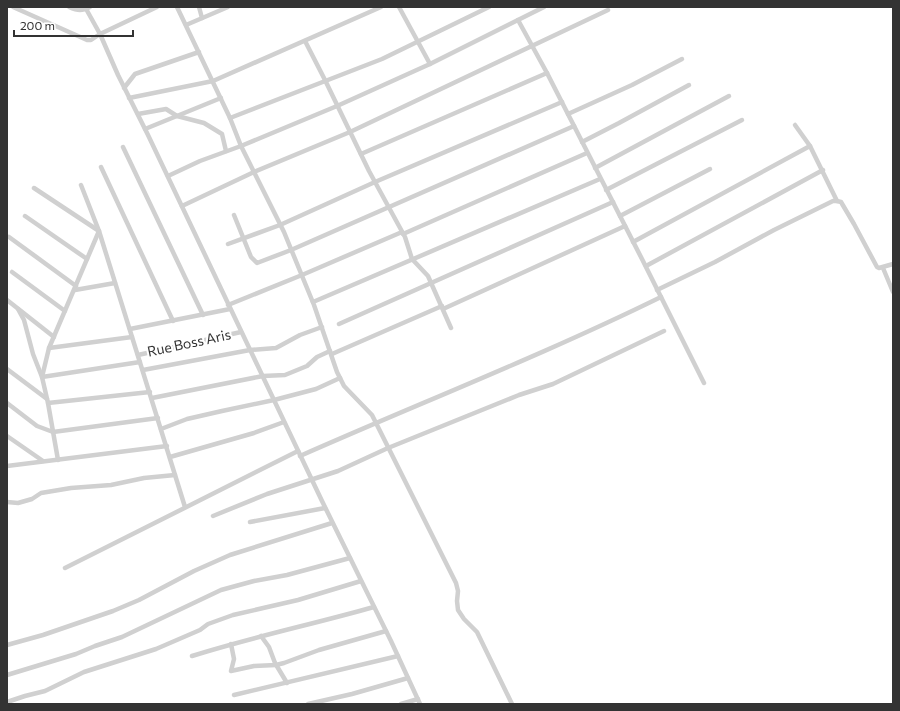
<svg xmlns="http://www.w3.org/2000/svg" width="900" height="711" font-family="Commissioner,sans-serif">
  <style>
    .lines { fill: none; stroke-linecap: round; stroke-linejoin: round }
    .street { stroke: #d0d0d0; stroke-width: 4.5 }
    .labels { text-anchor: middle; stroke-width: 4; stroke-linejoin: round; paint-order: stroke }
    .street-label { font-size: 14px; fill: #333; stroke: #fff }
  </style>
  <rect width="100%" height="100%" fill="#fff"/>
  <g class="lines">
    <g class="street">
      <path d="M13,7l74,33h4l9,-6 57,-27"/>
      <path d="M69,7c9,4 13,4 21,0"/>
      <path d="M85,7l15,27 18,41 30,60 174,366 69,140 29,63"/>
      <path d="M177,7l53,111 11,28 43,86 30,73 23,67 7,14 28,29 84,168 2,8 -1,10 1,9 6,9 13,13 35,72"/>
      <path d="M199,7l3,11"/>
      <path d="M399,7l31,57"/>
      <path d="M518,20l29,53 96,188 61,122"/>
      <path d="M186,25l42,-18"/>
      <path d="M305,41l20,39 44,91 36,66 7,22 16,17 23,52"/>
      <path d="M124,88l11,-14 64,-22"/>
      <path d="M129,98l84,-17 168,-74"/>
      <path d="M138,114l28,-5 11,7 27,7 18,11 4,17"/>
      <path d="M568,114l64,-29 50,-26"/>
      <path d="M230,118l152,-59 107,-52"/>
      <path d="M795,125l15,21 27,55"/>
      <path d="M145,129l76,-31"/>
      <path d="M582,142l37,-19 70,-38"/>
      <path d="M123,147l80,168"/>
      <path d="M361,154l186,-81"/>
      <path d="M101,167l72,154"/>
      <path d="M595,168l134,-72"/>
      <path d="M168,176l32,-15 41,-15 96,-40 93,-42 114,-57"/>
      <path d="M81,185l18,46 86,276"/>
      <path d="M34,188l65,43 -50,117 -7,29 6,26 10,57"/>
      <path d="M606,190l136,-70"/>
      <path d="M182,206l72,-34 96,-40 258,-122"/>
      <path d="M234,215l17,42 6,6 34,-13 283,-124"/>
      <path d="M25,216l62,43"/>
      <path d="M620,216l90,-47"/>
      <path d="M403,234l184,-81"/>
      <path d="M9,237l67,49"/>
      <path d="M633,242l177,-96"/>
      <path d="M228,244l52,-19 95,-43 187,-80"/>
      <path d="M646,266l177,-96"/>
      <path d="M883,268l10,24"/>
      <path d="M12,272l53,39"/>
      <path d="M75,290l40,-7"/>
      <path d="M657,290l58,-28 59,-32 59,-29h4l4,1 13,22 23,43 2,1 14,-4"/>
      <path d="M7,300l47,37"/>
      <path d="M313,302l287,-123"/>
      <path d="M228,305l74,-30 100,-43"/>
      <path d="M18,309l6,11 9,34 9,23 98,-15"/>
      <path d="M443,309l182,-83"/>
      <path d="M339,324l274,-122"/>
      <path d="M130,329l100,-20"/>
      <path d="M49,348l83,-11"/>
      <path d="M332,354l110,-48"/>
      <path d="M138,355l103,-23"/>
      <path d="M7,369l40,30"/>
      <path d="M143,370l107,-20 26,-2 24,-13 22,-8"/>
      <path d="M152,398l111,-22 22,-1 22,-9 10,-9 13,-6"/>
      <path d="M7,403l30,23 16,6 105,-14"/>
      <path d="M48,403l102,-11"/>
      <path d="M161,429l26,-10 35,-8 52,-11 42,-11 24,-11"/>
      <path d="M7,436l36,25"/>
      <path d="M300,456c120,-53 243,-101 361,-159"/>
      <path d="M170,457l84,-24 30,-11"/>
      <path d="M7,466l160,-20"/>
      <path d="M7,502l11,1 14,-4 9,-6 30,-5 40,-3 33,-7 31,-3"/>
      <path d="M213,516l54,-22 71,-23 50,-23 131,-53 34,-11 111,-53"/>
      <path d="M250,522l75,-14"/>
      <path d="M65,568l233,-117"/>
      <path d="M261,636l8,11 6,16 12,20"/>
      <path d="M231,644l3,15 -3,12 23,-5 22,-1 8,-2 35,-13 67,-19"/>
      <path d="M7,645l36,-10 70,-24 26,-11 55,-29 36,-16 102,-32"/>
      <path d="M192,656c60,-19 122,-32 182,-49"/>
      <path d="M7,675l69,-21 19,-8 27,-9 99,-47 33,-9 33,-6 63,-17"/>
      <path d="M234,695l164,-39"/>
      <path d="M7,702l18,-6 20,-5 39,-19 72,-23 44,-19 8,-6 25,-9 65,-15 63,-19"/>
      <path d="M308,704l44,-10 56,-16"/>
      <path d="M401,704l17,-5"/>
    </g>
  </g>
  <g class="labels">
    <g class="street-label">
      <text transform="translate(189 343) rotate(-12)" y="5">Rue Boss Aris</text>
    </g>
  </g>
  <rect width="900" height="711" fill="none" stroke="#333333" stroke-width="16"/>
  <path d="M14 30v6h119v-6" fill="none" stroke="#333333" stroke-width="2"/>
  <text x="20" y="30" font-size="12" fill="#333333" stroke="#ffffff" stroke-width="3" paint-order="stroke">200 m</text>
</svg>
